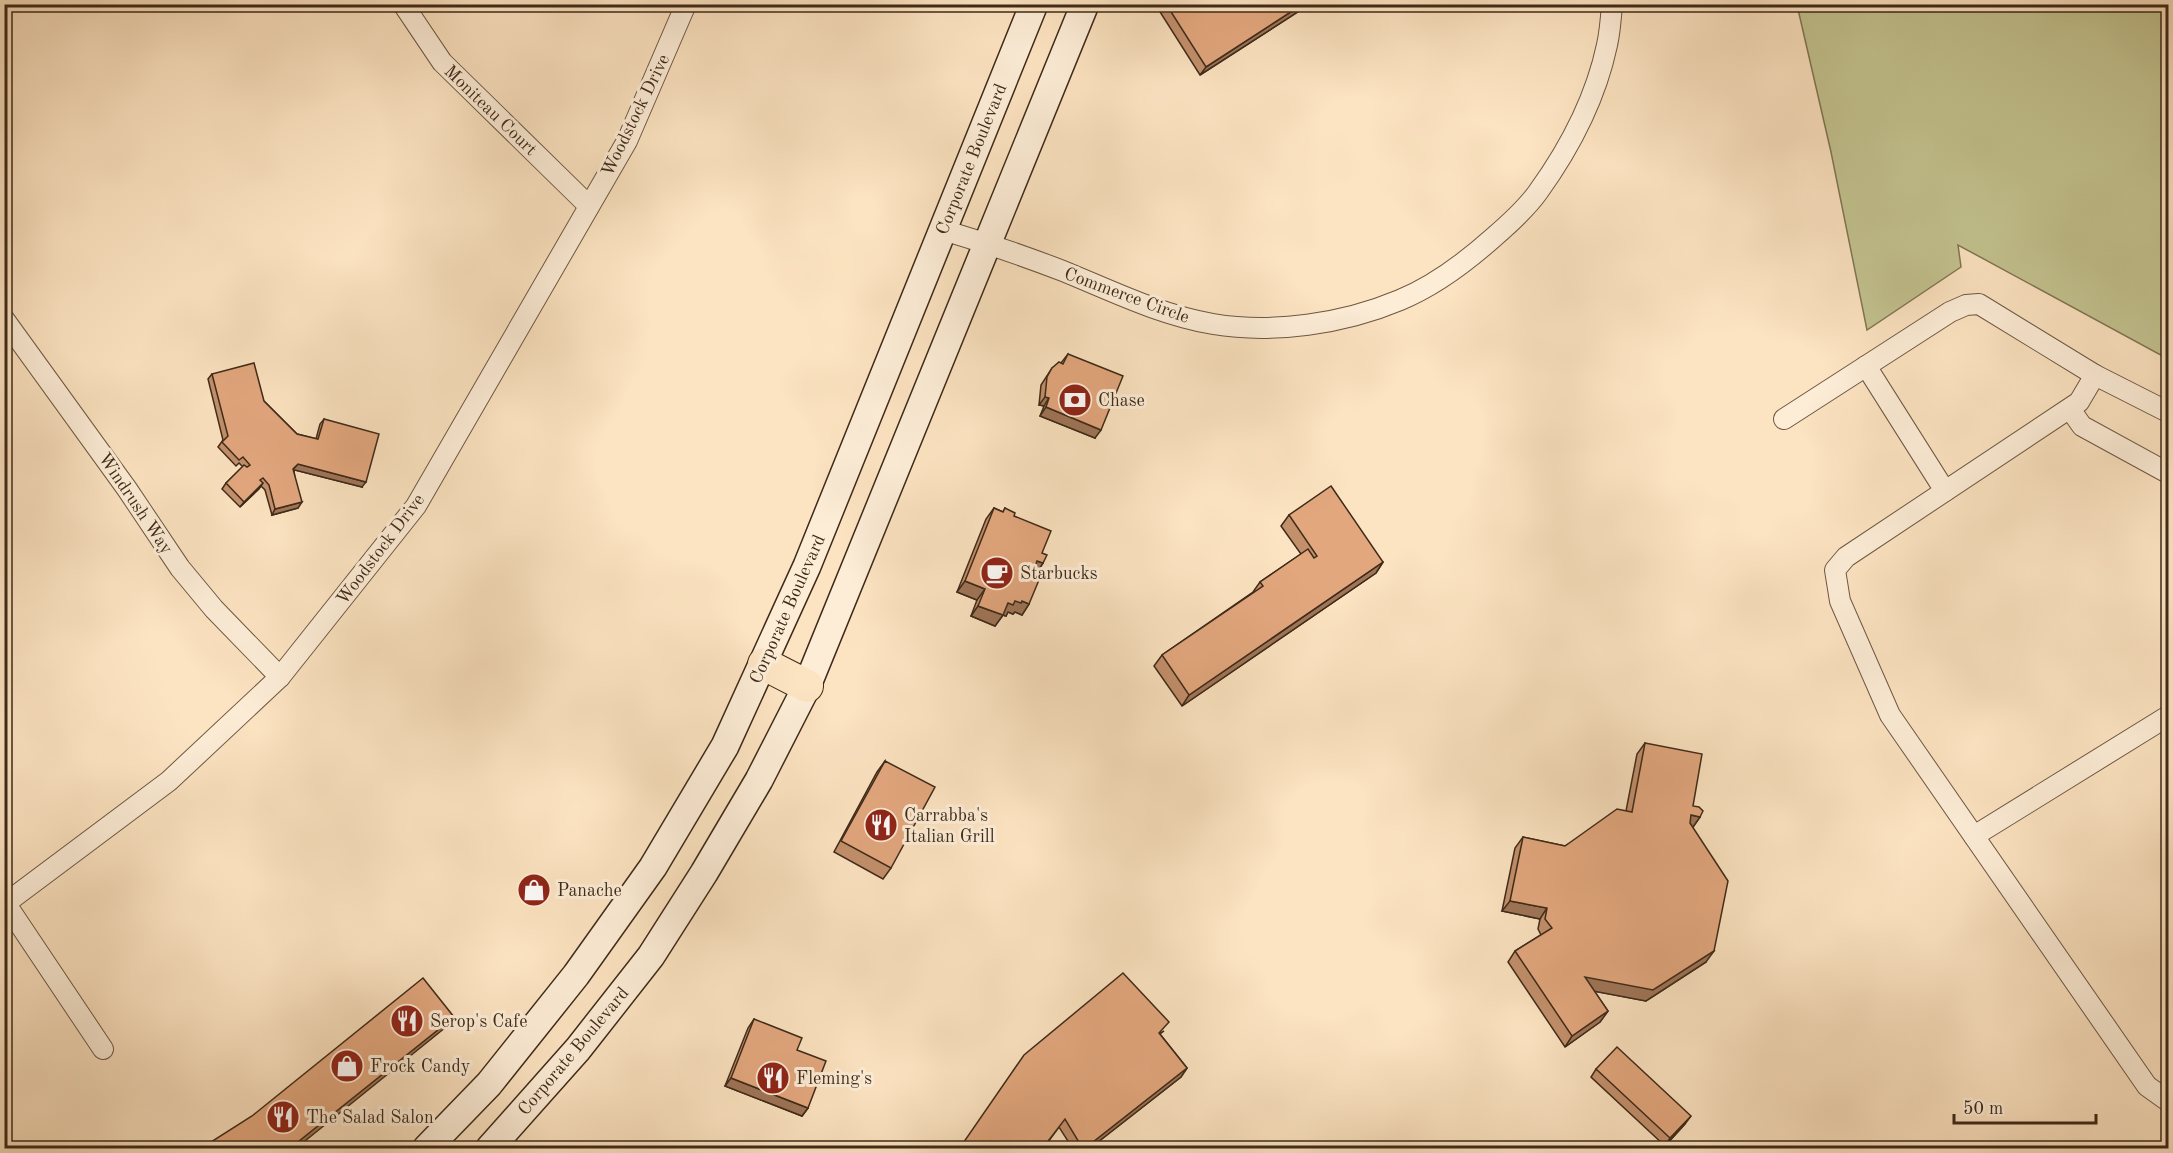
<svg xmlns="http://www.w3.org/2000/svg" width="2173" height="1153" font-family="'Old Standard TT',serif">
  <style>
    .green { fill: #c3c390; stroke: #807654; stroke-width: 1.5 }
    .lines { fill: none; stroke-linecap: round; stroke-linejoin: round }
    .street-casing { stroke: #6e5843; stroke-width: 22 }
    .secondary-casing { stroke: #3e2a19; stroke-width: 30 }
    .primary-casing { stroke: #3e2a19; stroke-width: 34 }
    .street { stroke: #fdedd7; stroke-width: 20 }
    .secondary { stroke: #fdedd7; stroke-width: 27 }
    .primary { stroke: #fce3c1; stroke-width: 32 }
    .wall { fill: #c3906c; stroke: #3e2a19; stroke-width: 1.5 }
    .shaded-wall { fill: #9f7558; stroke: #3e2a19; stroke-width: 1.5 }
    .building { fill: #e3a77e; stroke: #3e2a19; stroke-width: 1.5 }
    .labels { text-anchor: middle; stroke-width: 6; stroke-linejoin: round; paint-order: stroke }
    .street-label { font-size: 18px; fill: #3e2a19; stroke: #fdedd7 }
    .poi-label { font-size: 18px; fill: #3e2a19; stroke: #fdedd7; text-anchor: start }
  </style>
  <rect width="100%" height="100%" fill="#fce3c1"/>
  <filter id="stains"><feTurbulence type="fractalNoise" baseFrequency=".00333" numOctaves="4"/><feColorMatrix values="0 0 0 0 .2 0 0 0 0 .09 0 0 0 0 .02 0 0 0 .5 -.17"/></filter>
  <radialGradient id="worn" r=".72"><stop offset=".6" stop-color="#630" stop-opacity="0"/><stop offset="1" stop-color="#630" stop-opacity=".3"/></radialGradient>
  <path class="green" d="M1797,5h371v354l-210,-114 3,22 -94,63 -36,-178z"/>
  <g class="lines">
    <g class="street-casing">
      <g id="street">
        <path d="M403,4l39,58 147,144"/>
        <path d="M943,230c40,12 81,26 120,41 49,20 97,44 150,53 60,10 130,0 187,-24 34,-14 66,-38 94,-63 15,-13 32,-28 44,-45 31,-43 58,-95 69,-147 3,-13 4,-27 5,-41"/>
        <path d="M4,319l123,170 53,79 34,41 66,68"/>
        <path d="M1866,366l79,125"/>
        <path d="M2070,409l12,17 86,47"/>
        <path d="M2168,412l-73,-37 -16,27 -233,155 -11,13 5,31 50,114 257,371 21,15"/>
        <path d="M1784,419l166,-107 16,-7 13,-1 116,71"/>
        <path d="M1974,836l194,-120"/>
        <path d="M4,901l99,148"/>
        <path d="M6,903l163,-122 111,-104 136,-171 211,-365 59,-137"/>
      </g>
    </g>
    <g class="secondary-casing">
      <g id="secondary">
        <path d="M427,1148l62,-64 87,-109 77,-108 72,-121 82,-180 227,-562"/>
        <path d="M490,1148l88,-99 73,-93 53,-83 55,-93 48,-94 278,-682"/>
      </g>
    </g>
    <g class="primary-casing">
      <path id="primary" d="M764,664l43,22"/>
    </g>
    <use href="#street" class="street"/>
    <use href="#secondary" class="secondary"/>
    <use href="#primary" class="primary"/>
  </g>
  <g class="wall">
    <path d="M1155,4h155l-110,71z"/>
    <path d="M1068,354l27,84 -55,-22 4,-10 -5,-1 2,-20 11,-17 9,-5z"/>
    <path d="M212,374l52,27 33,33 19,5 4,-15 4,-5 38,68 -67,-17h-1l4,38 -26,7 -7,-25 -4,-4 -21,21 -18,-18 4,-6 17,-16 -4,-4 -3,3 -18,-19 5,-7 -15,-61z"/>
    <path d="M994,508l9,4 2,-4 9,8 28,37 1,10 -7,11 -4,-1 -1,4 -2,27 -7,11 -7,-3 -2,2 -5,-2 -2,4 -3,-1 -8,11 -24,-10 6,-16 -20,-8 29,-73z"/>
    <path d="M1289,515l94,47 -7,11 -194,133 -28,-40 8,-11 91,-63 7,-10 41,-28 -20,-28z"/>
    <path d="M1645,743l55,74 -7,10 13,135 -60,39 -52,-10 14,20 -8,11 -35,25 -57,-85 7,-11 26,-16 -3,-6 2,-10 -38,-8 13,-63 8,-11 42,9 61,-35 11,-57z"/>
    <path d="M885,761l6,107 -8,11 -49,-27 43,-80z"/>
    <path d="M754,1019l43,31 11,58 -6,8 -77,-30 23,-58z"/>
    <path d="M1164,1031l-4,3 27,34 -6,9 -92,72h-16l-14,-22 -16,22h-85z"/>
    <path d="M1596,1069l89,55 -20,22 -74,-69z"/>
  </g>
  <g class="shaded-wall">
    <path d="M1303,4h7l-110,71 6,-8z"/>
    <path d="M1045,397l4,1 -5,8 -5,-1z"/>
    <path d="M1046,407l55,23 -6,8 -55,-22z"/>
    <path d="M298,464l68,18 -4,5 -67,-17 -6,4z"/>
    <path d="M263,483l-4,6 -19,18 4,-5z"/>
    <path d="M302,502l-4,6 -26,7 3,-6z"/>
    <path d="M1037,561l6,2 -7,11 -6,-2z"/>
    <path d="M1383,562l-7,11 -194,133 7,-11z"/>
    <path d="M965,581l20,8 -8,11 -20,-8z"/>
    <path d="M1015,601h7l7,3 -7,11 -7,-3 -2,2 -5,-2 -2,4 -6,-2 8,-11z"/>
    <path d="M978,606l25,9 -8,11 -24,-10z"/>
    <path d="M1691,815l9,2 -7,10 -9,-1z"/>
    <path d="M1510,901l37,7 -7,11 -38,-8z"/>
    <path d="M1714,951l-8,11 -60,39 -69,-13 8,-11z"/>
    <path d="M1608,1011l-8,11 -35,25 7,-11z"/>
    <path d="M454,1017l-8,10 -151,122h-6z"/>
    <path d="M1187,1068l-6,9 -92,72h-5z"/>
    <path d="M731,1078l77,30 -6,8 -77,-30z"/>
    <path d="M1691,1116l-6,8 -20,22 5,-8z"/>
  </g>
  <g class="building">
    <path d="M1166,4h137l-97,63z"/>
    <path d="M1068,354l55,22 -22,54 -55,-23 3,-9 -4,-1 2,-20 5,-9 7,-6 4,2z"/>
    <path d="M254,363l10,38 33,33 21,5 6,-20 55,15 -13,48 -68,-18 -5,5 9,33 -27,7 -6,-24 -6,-7 -3,2 3,3 -19,19 -18,-19 18,-18 3,2 3,-2 -7,-8 -4,3 -17,-18 6,-6 -16,-62z"/>
    <path d="M1331,486l52,76 -194,133 -27,-40 101,-69 -3,-4 48,-33 6,9 3,-2 -28,-41z"/>
    <path d="M994,508l9,4 2,-4 10,5 -1,3 37,15 -9,22 5,2 -4,8 -6,-2 -6,16 8,3 -10,24 -7,-3 -1,2 -6,-2 -2,4 -5,-2 -5,12 -25,-9 7,-17 -20,-8z"/>
    <path d="M1645,743l57,11 -9,52 6,1 4,4 -3,6 -9,-2 -1,8 38,58 -14,70 -61,39 -68,-13 23,34 -36,25 -57,-85 37,-23 -7,-9 2,-11 -37,-7 13,-64 42,9 52,-37 15,3z"/>
    <path d="M885,761l50,26 -44,81 -50,-27z"/>
    <path d="M1123,973l46,49 -10,11 28,35 -103,81h-1l-18,-30 -23,30h-83l65,-94z"/>
    <path d="M423,978l31,39 -165,132h-89l52,-33z"/>
    <path d="M754,1019l48,19 -5,12 29,11 -18,47 -77,-30z"/>
    <path d="M1617,1047l74,69 -21,22 -74,-69z"/>
  </g>
  <defs>
    <g id="bank-disc" transform="scale(1.725)"><circle r="9.5" fill="#8f2418" stroke="#fdedd7"/><path d="M-6-4H6V4H-6ZM0-2.3a2.3 2.3 0 1 0 0 4.6a2.3 2.3 0 1 0 0-4.6Z" fill="#fff"/></g>
    <g id="cafe-disc" transform="scale(1.725)"><circle r="9.5" fill="#8f2418" stroke="#fdedd7"/><path d="M-5.5-4.5H6V0H3Q3 3.5 0 3.5H-2.5Q-5.5 3.5-5.5 0ZM3-3.2v2h1.7v-2ZM-6 4.5H4V6H-6Z" fill="#fff"/></g>
    <g id="restaurant-disc" transform="scale(1.725)"><circle r="9.5" fill="#8f2418" stroke="#fdedd7"/><path d="M-5-6h1v4h1v-4h1v4h1v-4h1v5L-1.5 .5V6h-2V.5L-5-1ZM5-6V6H3V1.5H1.5Q1.5-4 5-6Z" fill="#fff"/></g>
    <g id="shop-disc" transform="scale(1.725)"><circle r="9.5" fill="#8f2418" stroke="#fdedd7"/><path d="M-5-2.5h2.3a2.7 3.5 0 0 1 5.4 0H5L5.5 6h-11ZM-1.5-2.5h3a1.5 2.3 0 0 0-3 0Z" fill="#fff"/></g>
  </defs>
  <g fill-rule="evenodd">
    <use href="#bank-disc" x="1075" y="400"/>
    <use href="#cafe-disc" x="997" y="573"/>
    <use href="#restaurant-disc" x="881" y="825"/>
    <use href="#shop-disc" x="534" y="890"/>
    <use href="#restaurant-disc" x="407" y="1021"/>
    <use href="#shop-disc" x="347" y="1066"/>
    <use href="#restaurant-disc" x="773" y="1078"/>
    <use href="#restaurant-disc" x="283" y="1117"/>
  </g>
  <g class="labels">
    <g class="street-label">
      <text transform="translate(491 110) rotate(44)" y="6">Moniteau Court</text>
      <text transform="translate(635 115) rotate(-64)" y="6">Woodstock Drive</text>
      <text transform="translate(971 159) rotate(-68)" y="6">Corporate Boulevard</text>
      <text transform="translate(1127 295) rotate(20)" y="6">Commerce Circle</text>
      <text transform="translate(136 503) rotate(56)" y="6">Windrush Way</text>
      <text transform="translate(380 549) rotate(-53)" y="6">Woodstock Drive</text>
      <text transform="translate(787 609) rotate(-66)" y="6">Corporate Boulevard</text>
      <text transform="translate(573 1051) rotate(-50)" y="6">Corporate Boulevard</text>
    </g>
    <g class="poi-label">
      <text x="1098" y="406">Chase</text>
      <text x="1020" y="579">Starbucks</text>
      <text x="904" y="821">Carrabba's<tspan x="904" dy="21">Italian Grill</tspan></text>
      <text x="557" y="896">Panache</text>
      <text x="430" y="1027">Serop's Cafe</text>
      <text x="370" y="1072">Frock Candy</text>
      <text x="796" y="1084">Fleming's</text>
      <text x="306" y="1123">The Salad Salon</text>
    </g>
  </g>
  <rect width="2173" height="1153" fill="none" stroke="#fce3c1" stroke-width="24"/>
  <rect x="6" y="6" width="2161" height="1141" fill="none" stroke="#3e2a19" stroke-width="3"/>
  <rect x="12" y="12" width="2149" height="1129" fill="none" stroke="#3e2a19" stroke-width="1.5"/>
  <path d="M1954 1114v9h142v-9" fill="none" stroke="#3e2a19" stroke-width="3"/>
  <text x="1963" y="1114" font-size="18" fill="#3e2a19" stroke="#fdedd7" stroke-width="4.5" paint-order="stroke">50 m</text>
  <rect width="100%" height="100%" filter="url(#stains)"/>
  <rect width="100%" height="100%" fill="url(#worn)"/>
</svg>
